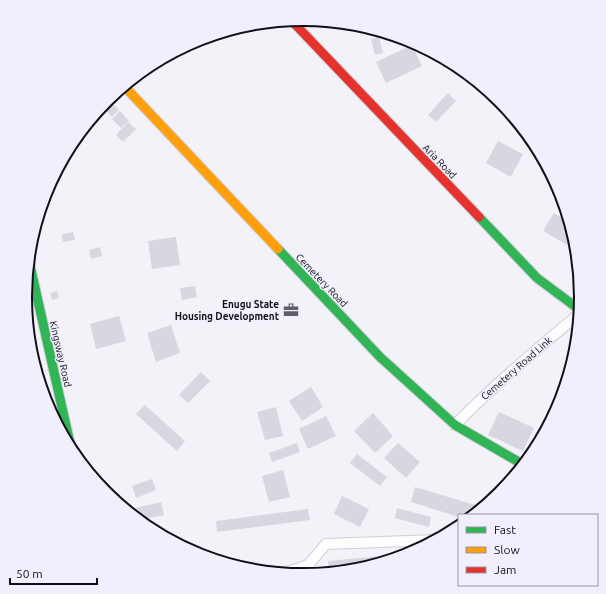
<svg xmlns="http://www.w3.org/2000/svg" width="606" height="594" font-family="Ubuntu,sans-serif">
  <style>
    .building { fill: #d8d6df }
    .lines { fill: none; stroke-linecap: round; stroke-linejoin: round }
    .street-casing { stroke: #d0ced7; stroke-width: 12 }
    .fast-casing { stroke: #d0ced7; stroke-width: 11 }
    .slow-casing { stroke: #d0ced7; stroke-width: 11 }
    .jam-casing { stroke: #d0ced7; stroke-width: 11 }
    .street { stroke: #fdfdfe; stroke-width: 10 }
    .fast { stroke: #30b455; stroke-width: 9 }
    .slow { stroke: #ff9f0a; stroke-width: 9 }
    .jam { stroke: #e5322d; stroke-width: 9 }
    .labels { text-anchor: middle; stroke-width: 3; stroke-linejoin: round; paint-order: stroke }
    .street-label { font-size: 10px; fill: #111019; stroke: #f0effb }
    .poi-label { font-size: 10px; font-weight: bold; fill: #111019; stroke: #f0effb; text-anchor: end }
    .rim { fill: none; stroke: #111019; stroke-width: 2 }
  </style>
  <rect width="100%" height="100%" fill="#f2f2f8"/>
  <g class="building">
    <path d="M336,22l15,2 -7,7z"/>
    <path d="M379,37l4,16 -8,2 -4,-16z"/>
    <path d="M412,45l10,21 -36,17 -10,-21z"/>
    <path d="M448,93l8,8 -20,21 -8,-7z"/>
    <path d="M108,99l11,11 -7,7 -10,-11z"/>
    <path d="M120,111l9,10 -8,7 -9,-9z"/>
    <path d="M94,115l4,5 -12,7 -1,-1z"/>
    <path d="M128,122l8,7 -13,13 -7,-7z"/>
    <path d="M498,141l25,13 -12,23 -25,-14z"/>
    <path d="M554,213l15,9 7,28 -33,-19z"/>
    <path d="M73,232l2,8 -12,2 -1,-8z"/>
    <path d="M176,237l4,28 -28,4 -4,-28z"/>
    <path d="M100,247l2,9 -11,3 -2,-9z"/>
    <path d="M195,286l2,11 -15,3 -2,-12z"/>
    <path d="M57,291l2,7 -7,2 -2,-7z"/>
    <path d="M119,316l7,25 -30,8 -6,-25z"/>
    <path d="M171,325l9,28 -24,9 -9,-29z"/>
    <path d="M201,372l9,9 -22,22 -9,-8z"/>
    <path d="M311,387l12,20 -21,14 -13,-20z"/>
    <path d="M145,405l40,36 -8,10 -41,-37z"/>
    <path d="M276,407l7,29 -18,4 -8,-28z"/>
    <path d="M499,412l35,16 -11,23 -35,-16z"/>
    <path d="M373,413l20,23 -18,17 -21,-22z"/>
    <path d="M326,416l10,20 -28,13 -9,-20z"/>
    <path d="M297,443l3,9 -28,10 -3,-9z"/>
    <path d="M398,443l22,19 -14,16 -22,-20z"/>
    <path d="M357,454l30,23 -7,9 -30,-23z"/>
    <path d="M283,470l7,27 -21,5 -7,-26z"/>
    <path d="M152,479l4,11 -20,8 -4,-12z"/>
    <path d="M415,487l60,18 -3,10h-13v2l-48,-15z"/>
    <path d="M342,496l27,13 -9,18 -26,-13z"/>
    <path d="M161,502l3,13 -25,5 -6,-5 -2,-6z"/>
    <path d="M397,508l34,9 -2,10 -34,-9z"/>
    <path d="M308,509l2,11 -93,12 -1,-11z"/>
    <path d="M404,555v1l-15,4v-4z"/>
    <path d="M381,556v6l-24,8 -28,2 -1,-11z"/>
  </g>
  <g class="lines">
    <g class="street-casing">
      <g id="street">
        <path d="M506,109l7,8"/>
        <path d="M455,425c39,-40 81,-75 124,-111"/>
        <path d="M280,573l17,-4 11,-4 18,-21 110,-4"/>
      </g>
    </g>
    <g class="fast-casing">
      <g id="fast">
        <path d="M479,217l58,61 43,32"/>
        <path d="M278,249l102,108 75,68 62,36 5,6"/>
        <path d="M29,261l43,191"/>
      </g>
    </g>
    <g class="slow-casing">
      <path id="slow" d="M124,86l154,163"/>
    </g>
    <g class="jam-casing">
      <path id="jam" d="M291,20l188,197"/>
    </g>
    <use href="#street" class="street"/>
    <use href="#fast" class="fast"/>
    <use href="#slow" class="slow"/>
    <use href="#jam" class="jam"/>
  </g>
  <defs>
    <g id="office-bare" transform="scale(1.2)"><path d="M-6-3h4V-5.5h4V-3h4V5H-6ZM-1-4.5V-3h2v-1.5ZM-6 0V1H6V0Z" fill="#605f67" stroke="#f0effb" stroke-width="2.5" paint-order="stroke"/></g>
  </defs>
  <g fill-rule="evenodd">
    <use href="#office-bare" x="291" y="310"/>
  </g>
  <g class="labels">
    <g class="street-label">
      <text transform="translate(440 161) rotate(46)" y="4">Aria Road</text>
      <text transform="translate(322 280) rotate(46)" y="4">Cemetery Road</text>
      <text transform="translate(61 354) rotate(77)" y="4">Kingsway Road</text>
      <text transform="translate(516 368) rotate(-41)" y="4">Cemetery Road Link</text>
    </g>
    <g class="poi-label">
      <text x="279" y="308">Enugu State<tspan x="279" dy="12">Housing Development</tspan></text>
    </g>
  </g>
  <path d="M0 0H606V594H0ZM32 297a271 271 0 1 1 542 0a271 271 0 1 1-542 0Z" fill="#f0effb" fill-rule="evenodd"/>
  <path class="rim" d="M32 297a271 271 0 1 1 542 0a271 271 0 1 1-542 0Z"/>
  <rect x="458" y="514" width="140" height="72" fill="#f0effb" stroke="#9796a1"/>
  <rect x="466" y="527" width="20" height="6" fill="#30b455" stroke="#9796a1"/>
  <text x="494" y="534" font-size="12" fill="#111019">Fast</text>
  <rect x="466" y="547" width="20" height="6" fill="#ff9f0a" stroke="#9796a1"/>
  <text x="494" y="554" font-size="12" fill="#111019">Slow</text>
  <rect x="466" y="567" width="20" height="6" fill="#e5322d" stroke="#9796a1"/>
  <text x="494" y="574" font-size="12" fill="#111019">Jam</text>
  <path d="M10 578v6h87v-6" fill="none" stroke="#111019" stroke-width="2"/>
  <text x="16" y="578" font-size="12" fill="#111019" stroke="#f0effb" stroke-width="3" paint-order="stroke">50 m</text>
</svg>
